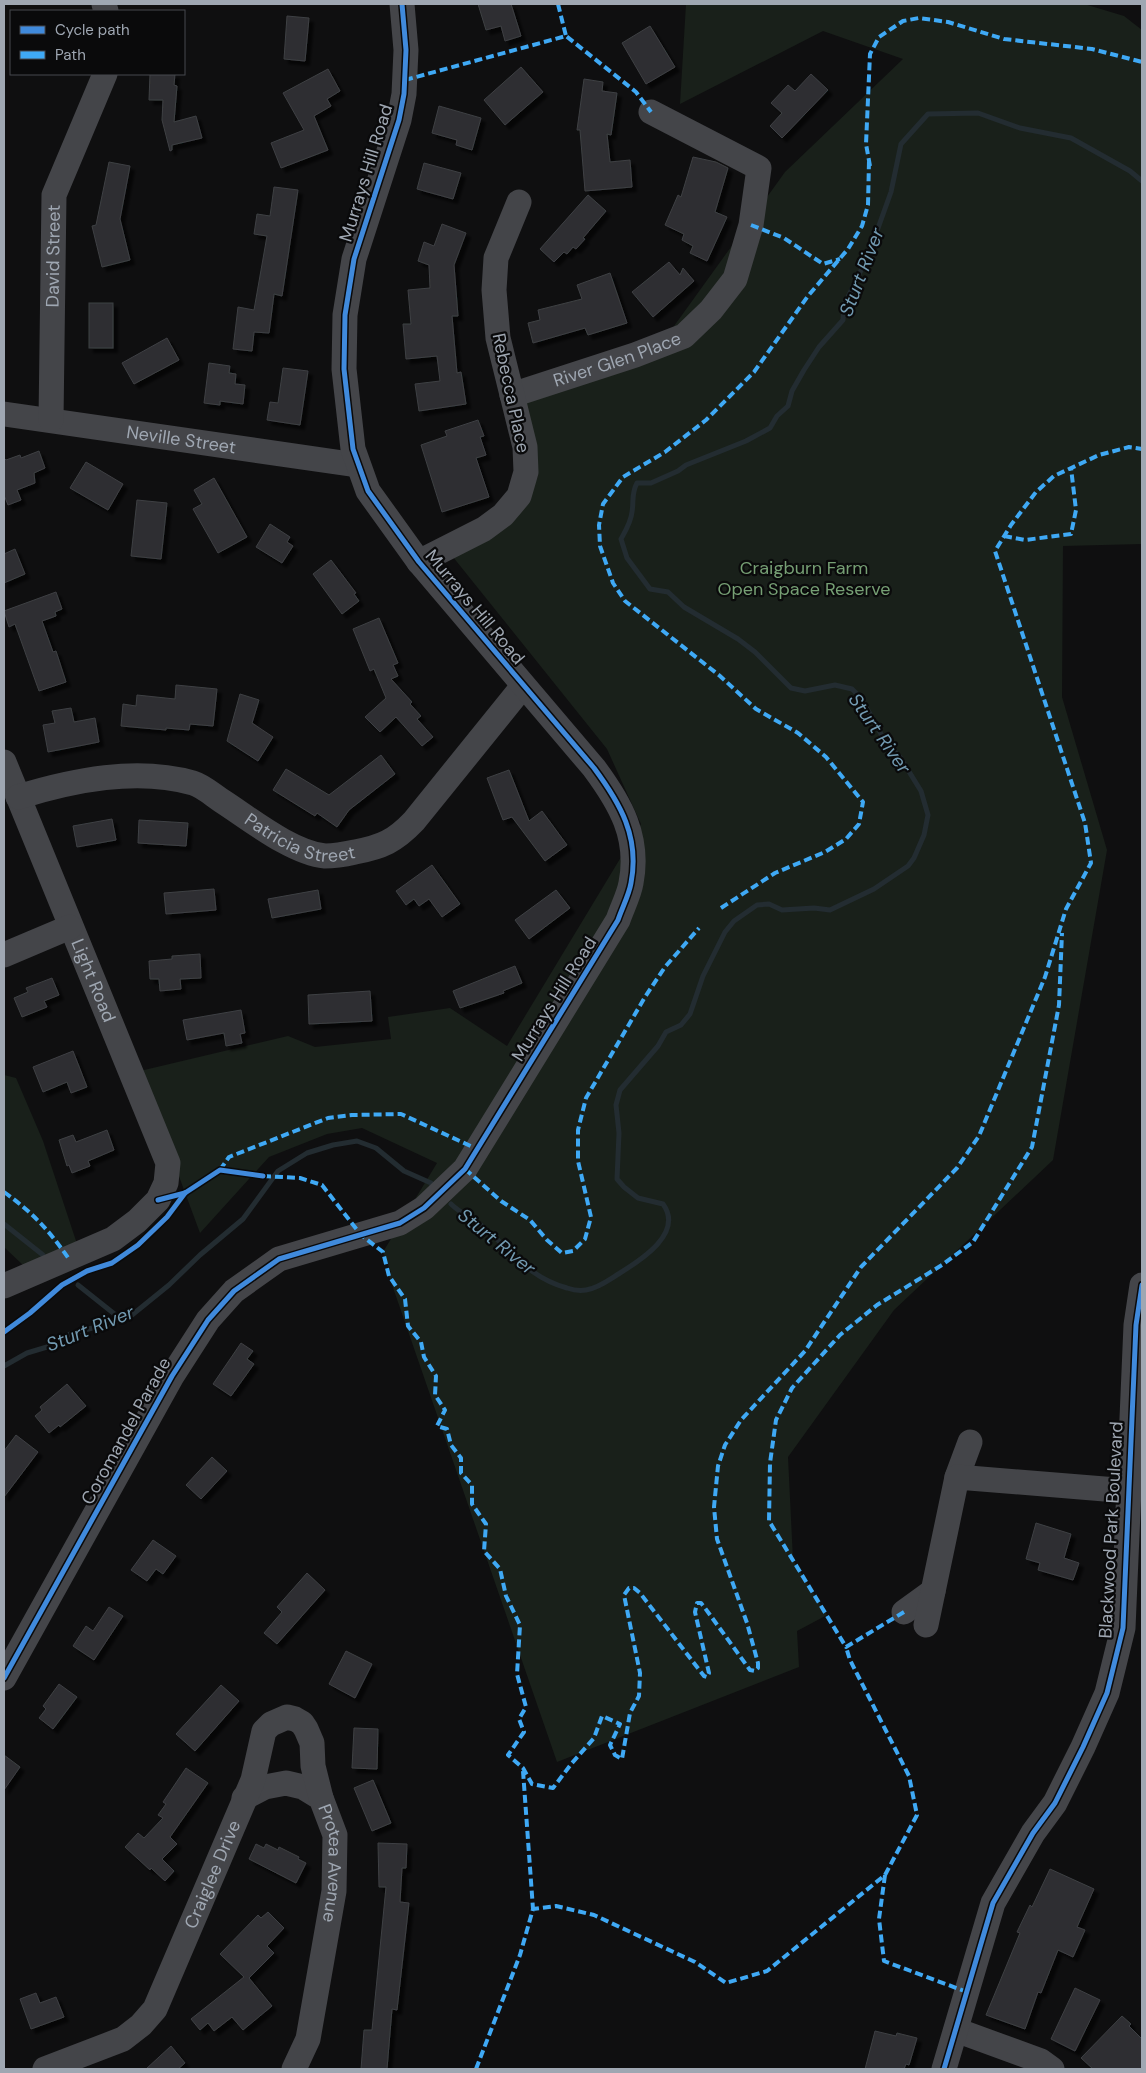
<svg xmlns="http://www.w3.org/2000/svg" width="1146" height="2073" font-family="'DM Sans',sans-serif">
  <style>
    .green { fill: #19201a }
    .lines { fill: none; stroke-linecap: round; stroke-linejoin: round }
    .stream { stroke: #232c31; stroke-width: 5 }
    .building { fill: #2e2e30; stroke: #3e4044; filter: url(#shadow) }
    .minor { stroke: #444549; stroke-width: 25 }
    .quiet { stroke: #3fa9f5; stroke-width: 4; stroke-dasharray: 8 4; stroke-linecap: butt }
    .cycleway-casing { stroke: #0a0a0b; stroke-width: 8 }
    .cycleway { stroke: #408adc; stroke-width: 5 }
    .labels { text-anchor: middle; stroke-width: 4.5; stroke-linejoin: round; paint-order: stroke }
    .street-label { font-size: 18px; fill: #9fa7b2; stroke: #0a0a0b }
    .park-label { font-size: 18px; fill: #769f74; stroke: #0a0a0b }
    .water-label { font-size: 19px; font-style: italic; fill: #729ab1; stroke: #0a0a0b }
  </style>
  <defs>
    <filter id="shadow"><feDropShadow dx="4.5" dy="4.5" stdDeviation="1" flood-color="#0009"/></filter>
  </defs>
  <rect width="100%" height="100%" fill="#0f0f10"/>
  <g class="green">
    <path d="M686,4h398l40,12 18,14v514l-79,2 -1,151 45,153 -54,310 -159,150 -106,147 5,103 34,55 -30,16 2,36 -242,95 -168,-486 2,-4 -8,-20 54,-89 -75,-35 -35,6 -58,23 -69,76 -60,-162 148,-35 27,11 76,-8 -3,-22 62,-9 57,38 134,-222 -34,-75 -154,-192 73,-54 12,-27 -14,-75 127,-43 134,-186 118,-113 -80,-28 -143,73z"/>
    <path d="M4,1075l12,3 27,63 34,103 -53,22 -20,-19z"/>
  </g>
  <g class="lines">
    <g class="stream">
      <path d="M451,1204c9,9 21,14 31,22 31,25 45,51 85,62 6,2 13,3 19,2 13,-2 24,-11 34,-17 21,-13 64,-40 43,-69l-25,-6 -14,-11 -7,-8 2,-46 -3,-28 4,-15 38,-44 8,-14 15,-7 9,-11 13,-38 22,-44 9,-11 23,-16 12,-1 13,6 32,-2 16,2 44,-21 34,-23 6,-8 10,-23 4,-20 -7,-24 -21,-34 -14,-14 -25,-45 -9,-9 -17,-4 -30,6 -14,-3 -36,-36 -17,-13 -54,-32 -16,-15 -18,-3 -23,-31 -6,-19c5,-9 10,-17 11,-27 2,-11 -1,-18 5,-29h14l27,-12 8,-6 60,-24 24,-13 7,-12 11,-10 4,-15 12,-21 15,-23 24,-27 1,-15 24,-49 23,-64 10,-48 27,-30 50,-1 42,15 51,10 59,33 12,10"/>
      <path d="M4,1224l39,31"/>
      <path d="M78,1285l44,35"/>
      <path d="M4,1366l23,-13 20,-6 25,-14 37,-9 23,-9 37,-30 31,-30 43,-36 35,-48 29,-18 26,-8 24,-4 19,7 28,23 27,12 1,3"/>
    </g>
  </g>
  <g class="building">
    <path d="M478,4h33l10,32 -16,5 -4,-15 -15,4z"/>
    <path d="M287,16l22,2 -4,43 -21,-2z"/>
    <path d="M650,26l25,41 -29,17 -24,-41z"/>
    <path d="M521,67l22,25 -38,33 -21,-25z"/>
    <path d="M328,69l12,22 -13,8 4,7 -17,10 14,34 -47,18 -10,-25 33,-13 -21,-37z"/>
    <path d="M150,74h25l-1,11 3,1 -3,36 22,-6 6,22 -30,7v5l-2,1 -8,-31 1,-20h-14z"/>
    <path d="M811,74l17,16 -46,48 -12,-12 12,-13 -11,-10 17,-18 7,6z"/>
    <path d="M584,79l19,3 -1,9 15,2 -6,42 -4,-1 3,28 20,-2 2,27 -47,4 -5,-61h-3z"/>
    <path d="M439,106l42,12 -9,32 -16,-5 1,-5 -25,-7z"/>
    <path d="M693,157l23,5 12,6 -13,44 12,5 -20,44 -17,-8 3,-7 -11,-6 2,-6 -19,-9 13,-30 3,2z"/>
    <path d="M109,162l21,4 -10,53 10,41 -28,7 -10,-41 4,-1z"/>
    <path d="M424,163l37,10 -8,26 -36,-10z"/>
    <path d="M274,187l24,3 -16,106 -8,-2 -5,39 -15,-1 -2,19 -19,-2 5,-42 16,3 13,-74 -13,-2 3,-20 13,2z"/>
    <path d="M588,195l18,16 -23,27 2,1 -9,10 -3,-2 -6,7 -3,-2 -10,10 -14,-13z"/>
    <path d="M442,224l24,9 -12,32 4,51h-6l5,57 4,-1 5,32 -47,7 -4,-27 25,-3 -3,-25 -31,3 -3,-35h8l-3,-34 22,-2 -1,-23 -11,-4 6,-19 10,4z"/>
    <path d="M669,262l11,13 3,-7 11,13 -41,36 -21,-25z"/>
    <path d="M610,273l17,50 -39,12 -3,-7 -52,15 -5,-20 12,-3 -2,-10 44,-11 -5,-14z"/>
    <rect x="89" y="303" width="24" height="45"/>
    <path d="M167,338l12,22 -45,24 -12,-21z"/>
    <path d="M209,363l21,3 -1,7 7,1 -1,10 10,1 -2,19 -23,-3v4l-16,-2z"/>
    <path d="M283,368l25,3 -8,54 -33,-5 3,-18 8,1z"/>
    <path d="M478,420l6,16 -4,1 6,18 -10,3 13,39 -47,15 -21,-67 26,-9 -2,-5z"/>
    <path d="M39,451l6,17 -11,5 1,10 -18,7 4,10 -13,5 -4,-10v-37l2,2 14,-5 1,3z"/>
    <path d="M86,462l37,22 -15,26 -38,-22z"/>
    <path d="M214,478l33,59 -29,16 -25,-44 9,-5 -8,-14z"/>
    <path d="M137,500l30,3 -6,56 -30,-3z"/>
    <path d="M270,524l20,13 -3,5 6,4 -11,17 -26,-16z"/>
    <path d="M15,549l10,25 -21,9v-29z"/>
    <path d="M331,560l25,33 -2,1 5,7 -17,13 -29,-40z"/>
    <path d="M56,592l6,17 -7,3 1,4 -14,5 11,31 3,-1 10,31 -27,9 -24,-67 -6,3 -5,-16z"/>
    <path d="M379,618l19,45 -5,2 5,11 -7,3 21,23 -2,2 11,12 -4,3 16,18 -11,9 -26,-29 -16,15 -15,-15 21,-19 -12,-29 -4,2 -17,-42z"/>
    <path d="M176,685l41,4 -4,37 -23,-2 -1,6 -23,-2v2l-45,-4 2,-22 13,2 1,-11 38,4z"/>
    <path d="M240,694l19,6 -7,23 21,14 -15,24 -31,-20z"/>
    <path d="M71,708l3,14 21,-4 4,24 -51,10 -5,-27 12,-2 -3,-12z"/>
    <path d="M381,755l14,19 -46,36 -12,17 -20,-14 -2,3 -42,-26 13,-21 43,26z"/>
    <path d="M509,770l20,51 13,-10 25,34 -22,16 -33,-44 -9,3 -16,-42z"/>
    <path d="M112,819l4,21 -39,7 -4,-21z"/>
    <path d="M139,820l49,3 -2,23 -48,-3z"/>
    <path d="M432,865l28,39 -18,13 -13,-18 -10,7 -5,-7 -8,6 -10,-14z"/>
    <path d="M214,889l2,21 -50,4 -2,-21z"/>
    <path d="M318,890l3,19 -49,9 -4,-19z"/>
    <path d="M556,890l14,18 -41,31 -14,-19z"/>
    <path d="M200,954l1,24 -21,1 1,10 -21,2 -1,-12h-9l-1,-18 23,-2v-3z"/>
    <path d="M515,966l7,17 -19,8 1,2 -44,15 -7,-17z"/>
    <path d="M52,978l7,17 -15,6 3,6 -25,10 -8,-19 14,-6 -2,-4z"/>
    <path d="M370,991l2,30 -63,3 -1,-29z"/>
    <path d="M241,1010l4,23 -5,1 2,9 -16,3 -2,-13 -37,7 -4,-20z"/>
    <path d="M73,1051l14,36 -16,6 -4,-11 -24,10 -10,-25z"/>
    <path d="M107,1130l7,20 -26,11 2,5 -18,7 -3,-8 -2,1 -8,-26 14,-5 3,7z"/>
    <path d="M241,1343l12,8 -6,8 7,5 -23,32 -18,-12z"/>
    <path d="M67,1384l19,22 -26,21 -1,-2 -10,8 -14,-17 7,-6 -2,-3z"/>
    <path d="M16,1435l22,17 -34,45v-46z"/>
    <path d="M212,1457l15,14 -26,28 -15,-14z"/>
    <path d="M1036,1523l35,11 -7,24 15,5 -6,17 -35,-10 2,-7 -14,-4z"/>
    <path d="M153,1540l23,16 -13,18 -7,-5 -9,12 -16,-11z"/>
    <path d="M307,1573l18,17 -48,54 -13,-11 18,-21 -5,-5z"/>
    <path d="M109,1607l14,9 -29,44 -21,-14 13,-20 7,5z"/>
    <path d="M346,1651l26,13 -17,34 -26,-14z"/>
    <path d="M59,1684l18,13 -24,32 -14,-11 7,-9 -3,-3z"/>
    <path d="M221,1685l18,16 -44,50 -19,-17z"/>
    <path d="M354,1728l24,1 -1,40 -25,-1z"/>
    <path d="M4,1755l16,12 -16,23z"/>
    <path d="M186,1768l22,15 -38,54 7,7 -15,15 12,12 -9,10 -14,-13 -1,2 -25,-23 13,-14 6,5 19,-20 -5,-3 8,-11 -3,-2z"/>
    <path d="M373,1780l18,43 -19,8 -18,-43z"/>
    <path d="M378,1843l29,1 -1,24h-4l-2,34 9,1 -12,107 -5,-1 -5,60h-26l3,-39h8l14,-143h-7z"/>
    <path d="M256,1844l8,4 2,-4 12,6 1,-3 20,10 -1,2 8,4 -10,20 -47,-24z"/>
    <path d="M1050,1869l44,20 -17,38 8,3 -12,27 -15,-7 -17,43 -3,-1 -13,37 -39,-14 34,-82 -3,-1 13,-27 2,2z"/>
    <path d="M268,1912l16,16 -17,18 7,7 -25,25 23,28 -29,24 -11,-13 -18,14 -6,-8 -8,7 -9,-11 53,-42 -24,-23 38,-39 3,3z"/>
    <path d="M1075,1988l25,12 -25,51 -24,-12z"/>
    <path d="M36,1993l4,10 16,-6 8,20 -33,12 -11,-30z"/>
    <path d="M1122,2016l9,8 -2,2 13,13v30h-49l-12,-11z"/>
    <path d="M875,2031l21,5 1,-3 20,5 -8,27 -3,-1 -2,5h-39z"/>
    <path d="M171,2046l14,17 -7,6h-32z"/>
  </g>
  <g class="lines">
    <g class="minor">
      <path d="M104,4l2,7"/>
      <path id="s1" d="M512,395l123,-40 49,-19 27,-26 24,-31 16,-54 8,-57 -108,-56"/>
      <path id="s2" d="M4,414l353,51"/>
      <path id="s3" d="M51,420l3,-225 51,-121"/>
      <path d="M419,562l65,-33 19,-14 16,-19 7,-24 -1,-25 -27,-109 -4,-48 2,-32 23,-56"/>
      <path id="s4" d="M4,762l164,401 -2,20 -8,17 -21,21 -24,18 -109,47"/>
      <path id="s5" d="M18,797c55,-17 119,-30 175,-14 10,3 20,12 29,18 28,18 70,52 103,55 10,0 21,-2 30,-4 27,-5 40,-11 59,-31l109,-135"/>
      <path d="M4,955l66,-28"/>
      <path d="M957,1477l13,-35"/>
      <path d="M904,1612l29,-21"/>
      <path d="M926,1625l31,-148 172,14"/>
      <path d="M4,1678l168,-302 36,-56 26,-29 45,-32 121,-36 24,-15 41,-39 153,-249c4,-12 11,-25 13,-37 9,-46 -11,-80 -37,-115l-175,-206 -51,-71 -15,-42 -9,-80 1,-54 9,-56 45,-139 5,-26 2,-44 -4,-46"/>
      <path id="s6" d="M244,1798l21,-11 21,-4 17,4 18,11 14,37 -1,56 -26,148 -14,30"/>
      <path d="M956,2030l85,31 11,8"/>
      <path id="s7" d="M45,2069l78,-30 18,-14 14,-16 98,-229 11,-49 7,-7 16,-7 8,2 7,4 4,6 6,14 1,23 8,32"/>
      <path d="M944,2069l49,-166 40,-70 22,-30 28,-56 24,-54 16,-65 13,-303 6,-40"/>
    </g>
    <g class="quiet">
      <path d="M558,4l8,32"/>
      <path d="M405,80l161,-44 70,56 15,20"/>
      <path d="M870,166l-4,-22 4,-90 9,-17 24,-16 16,-3 29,4 56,17 88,10 50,13"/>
      <path d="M751,225l33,13 39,26 17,-5"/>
      <path d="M1004,536l21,4 46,-6 5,-24 -5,-42"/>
      <path d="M721,908l54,-35 50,-21 21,-13 13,-15 4,-22 -37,-45 -28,-24 -42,-24 -36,-33 -95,-75 -12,-18 -13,-37 -1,-21 4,-21 20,-27 42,-25 41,-32 48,-48 54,-76 40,-47 14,-23 6,-21 1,-44"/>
      <path d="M465,1169l36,32 29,19 17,20 15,13 11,-2 12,-12 6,-22 -13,-56v-31l8,-32 59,-101 20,-30 34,-39"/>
      <path d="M220,1170l9,-13 99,-39 24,-3 49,-1 76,35"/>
      <path d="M263,1176l37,2 22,7 39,50 22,17 6,24 16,23 3,27 13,16 3,15 12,19 -1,19 10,15 -8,16 10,3 4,16 10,13v15l11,12v19l14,20 -2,27 16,18 6,27 14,29 -3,49 9,33 -7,12 5,13 -16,23 15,13 9,16 21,4 19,-25 22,-25 8,-22 18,8 -10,21 5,10 7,4 8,-46 9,-17 1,-23 -16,-78 5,-7h5l6,5 64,83 3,1 2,-4 -14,-61 2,-9h4l4,5 45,62 5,1 3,-3v-5l-11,-40 -30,-84 -3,-32 4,-41 7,-21 16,-25 64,-69 56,-84 96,-99 22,-32 66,-159 21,-68 25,-46 -6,-40 -90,-272 16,-26 25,-33 18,-16 45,-21 30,-8 13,2"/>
      <path d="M4,1192c29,21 44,37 65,67"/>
      <path d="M904,1612l-58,35 -77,-126 1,-58 6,-43 16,-32 48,-53 37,-30 65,-40 31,-23 59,-95 27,-142 3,-72"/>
      <path d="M523,1771l10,138"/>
      <path d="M885,1875l-6,44 5,42 83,31"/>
      <path d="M476,2069l44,-114 13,-46 23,-3 38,9 101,47 31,21 41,-12 118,-96 32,-60 -8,-39 -59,-116 -4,-13"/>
    </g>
    <g class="cycleway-casing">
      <g id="cycleway">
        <path d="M158,1200l27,-7 35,-23 43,6"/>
        <path d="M4,1332l26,-19 32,-28 25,-14 25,-8 26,-18 29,-28 18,-24"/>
        <path d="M4,1678l168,-302 36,-56 26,-29 45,-32 121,-36 24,-15 41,-39 153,-249c4,-12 11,-25 13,-37 9,-46 -11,-80 -37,-115l-175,-206 -51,-71 -15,-42 -9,-80 1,-54 9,-56 45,-139 5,-26 2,-44 -4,-46"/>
        <path d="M944,2069l49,-166 40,-70 22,-30 28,-56 24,-54 16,-65 13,-303 6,-40"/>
      </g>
    </g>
    <use href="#cycleway" class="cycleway"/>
  </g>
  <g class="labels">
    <g class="street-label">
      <text transform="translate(366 173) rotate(-73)" y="6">Murrays Hill Road</text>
      <text dy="6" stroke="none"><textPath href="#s3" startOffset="164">David Street</textPath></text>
      <text dy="6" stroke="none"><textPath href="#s1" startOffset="111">River Glen Place</textPath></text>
      <text transform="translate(511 393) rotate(78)" y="6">Rebecca Place</text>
      <text dy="6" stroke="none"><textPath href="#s2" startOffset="179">Neville Street</textPath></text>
      <text transform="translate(475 607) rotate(50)" y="6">Murrays Hill Road</text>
      <text dy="6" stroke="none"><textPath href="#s5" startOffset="301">Patricia Street</textPath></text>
      <text dy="6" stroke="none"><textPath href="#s4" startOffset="236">Light Road</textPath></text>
      <text transform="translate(554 999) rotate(-58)" y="6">Murrays Hill Road</text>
      <text transform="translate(126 1431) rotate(-61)" y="6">Coromandel Parade</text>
      <text transform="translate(1111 1530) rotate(-87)" y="6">Blackwood Park Boulevard</text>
      <text dy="6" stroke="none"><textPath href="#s6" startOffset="151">Protea Avenue</textPath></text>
      <text dy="6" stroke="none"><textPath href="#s7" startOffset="274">Craiglee Drive</textPath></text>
    </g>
    <g class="park-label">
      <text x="804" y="574">Craigburn Farm<tspan x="804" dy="21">Open Space Reserve</tspan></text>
    </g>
    <g class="water-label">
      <text transform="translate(861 272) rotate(-69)" y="7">Sturt River</text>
      <text transform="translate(880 733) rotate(55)" y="7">Sturt River</text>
      <text transform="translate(497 1241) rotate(39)" y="7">Sturt River</text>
      <text transform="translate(90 1328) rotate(-22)" y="7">Sturt River</text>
    </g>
  </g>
  <rect width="1146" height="2073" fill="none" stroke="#9fa7b2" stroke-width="10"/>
  <rect x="10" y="10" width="175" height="65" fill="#0a0a0b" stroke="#46494e"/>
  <rect x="20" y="26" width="25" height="8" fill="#408adc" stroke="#46494e"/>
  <text x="55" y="35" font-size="15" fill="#9fa7b2">Cycle path</text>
  <rect x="20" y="51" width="25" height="8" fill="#3fa9f5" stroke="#46494e"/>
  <text x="55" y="60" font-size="15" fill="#9fa7b2">Path</text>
</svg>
